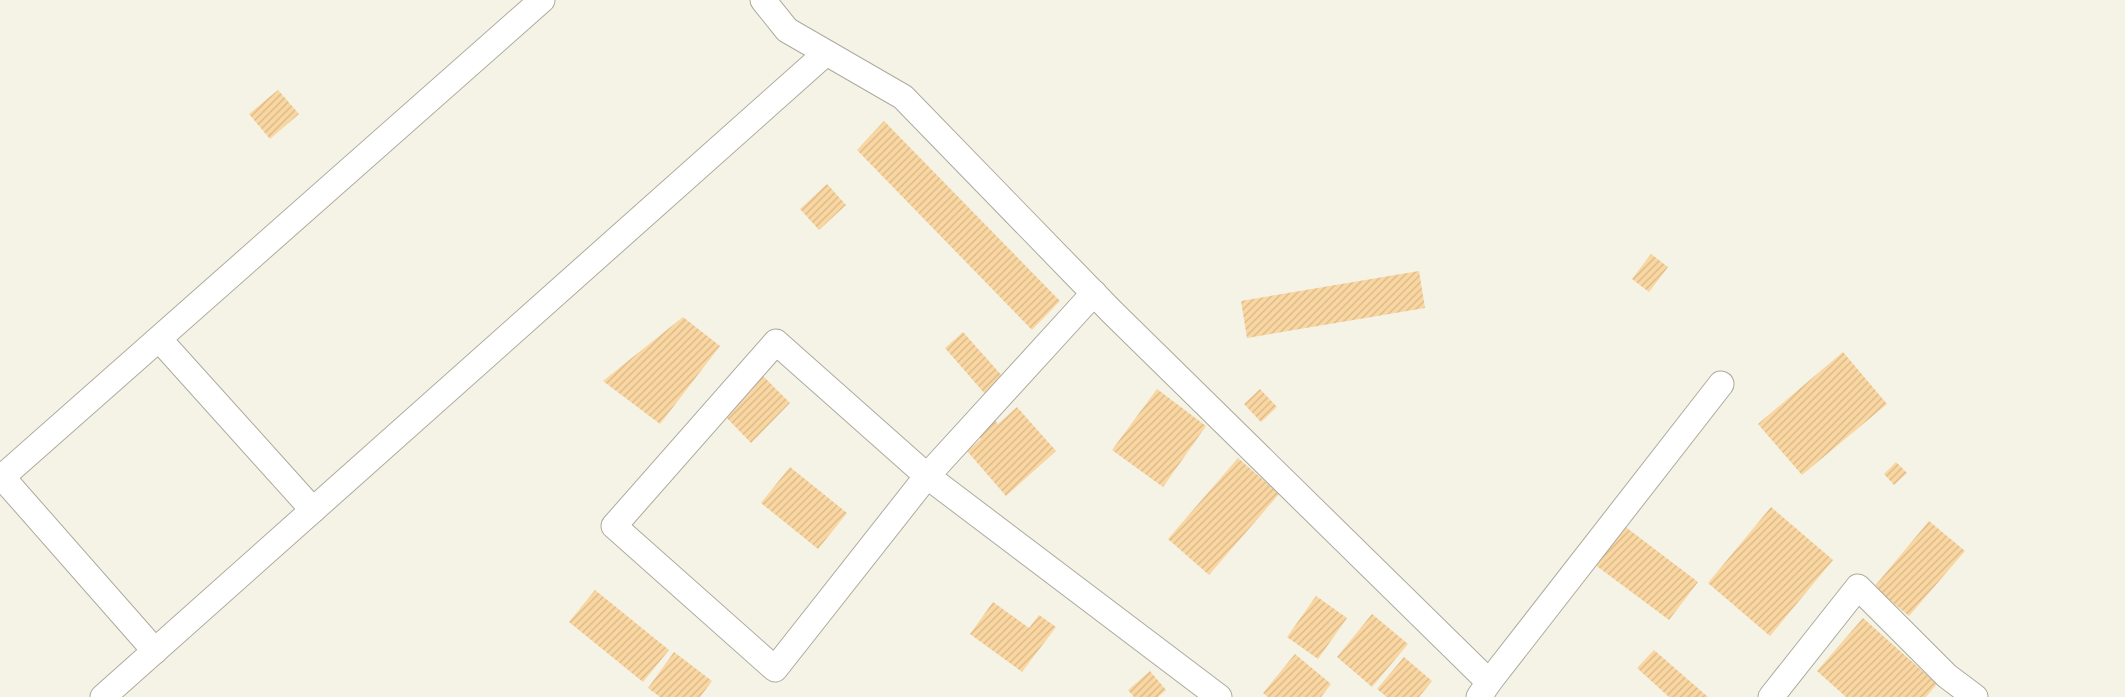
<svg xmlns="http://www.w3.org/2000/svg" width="2125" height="697" font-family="'DM Sans',sans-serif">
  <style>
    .building { fill: url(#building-hatch) }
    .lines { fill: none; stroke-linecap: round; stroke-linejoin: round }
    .minor-casing { stroke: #adab9e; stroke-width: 27 }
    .minor { stroke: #fff; stroke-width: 25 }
  </style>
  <defs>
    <pattern id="building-hatch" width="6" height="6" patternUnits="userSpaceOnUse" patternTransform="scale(1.25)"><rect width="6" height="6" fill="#fad6a1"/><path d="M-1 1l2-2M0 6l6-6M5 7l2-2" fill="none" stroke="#d6b78a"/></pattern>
  </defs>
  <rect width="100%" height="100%" fill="#f5f3e5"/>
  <g class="building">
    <path d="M278,90l21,24 -29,25 -21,-25z"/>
    <path d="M884,121l176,180 -28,29 -175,-180z"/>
    <path d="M827,184l19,21 -27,25 -19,-21z"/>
    <path d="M1651,254l17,13 -19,25 -17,-13z"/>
    <path d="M1419,271l6,37 -178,30 -6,-37z"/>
    <path d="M683,317l37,29 -60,78 -57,-43z"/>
    <path d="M963,332l41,46 -19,16 -40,-46z"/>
    <path d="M1843,352l44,52 -85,71 -44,-51z"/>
    <path d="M761,374l29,29 -39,40 -29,-30z"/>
    <path d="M1157,389l49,37 -43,61 -51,-37z"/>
    <path d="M1260,389l17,18 -16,15 -17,-18z"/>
    <path d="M1017,407l39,44 -50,45 -39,-45 14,-12 -7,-8 18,-15 6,8z"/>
    <path d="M1238,458l41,36 -70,81 -41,-36z"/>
    <path d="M1896,462l11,11 -13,12 -10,-11z"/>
    <path d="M790,467l57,46 -29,36 -57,-46z"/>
    <path d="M1771,507l62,53 -63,76 -62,-53z"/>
    <path d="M1929,521l36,30 -56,65 -35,-29z"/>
    <path d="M1623,525l75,57 -29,38 -75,-56z"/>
    <path d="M595,590l74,60 -26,32 -74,-60z"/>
    <path d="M1316,596l31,22 -29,41 -31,-22z"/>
    <path d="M993,602l36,26 10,-13 17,12 -34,45 -52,-38z"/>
    <path d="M1372,614l36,30 -36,43 -35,-30z"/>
    <path d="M1863,618l74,66 -11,13h-80l-29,-26z"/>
    <path d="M1654,650l54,47h-39l-32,-29z"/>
    <path d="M674,652l38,29 -12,16h-40l-12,-9z"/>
    <path d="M1295,654l36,30 -10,13h-53l-5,-4z"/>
    <path d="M1404,657l28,24 -13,16h-32l-10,-8z"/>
    <path d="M1150,671l16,19 -8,7h-24l-6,-7z"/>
  </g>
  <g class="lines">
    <g class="minor-casing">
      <g id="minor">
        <path d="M763,0l24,30 116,67 209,215 377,370 -10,15"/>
        <path d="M1094,293l-167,183 -152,193 -161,-143 162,-184 151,134 292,221"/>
        <path d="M159,339l154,171"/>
        <path d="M2,477l153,174"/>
        <path d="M0,479l542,-479"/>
        <path d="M1489,682l232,-298"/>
        <path d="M103,697l723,-644"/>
        <path d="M1771,697l87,-110 89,89 28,21"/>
      </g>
    </g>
    <use href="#minor" class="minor"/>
  </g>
</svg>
